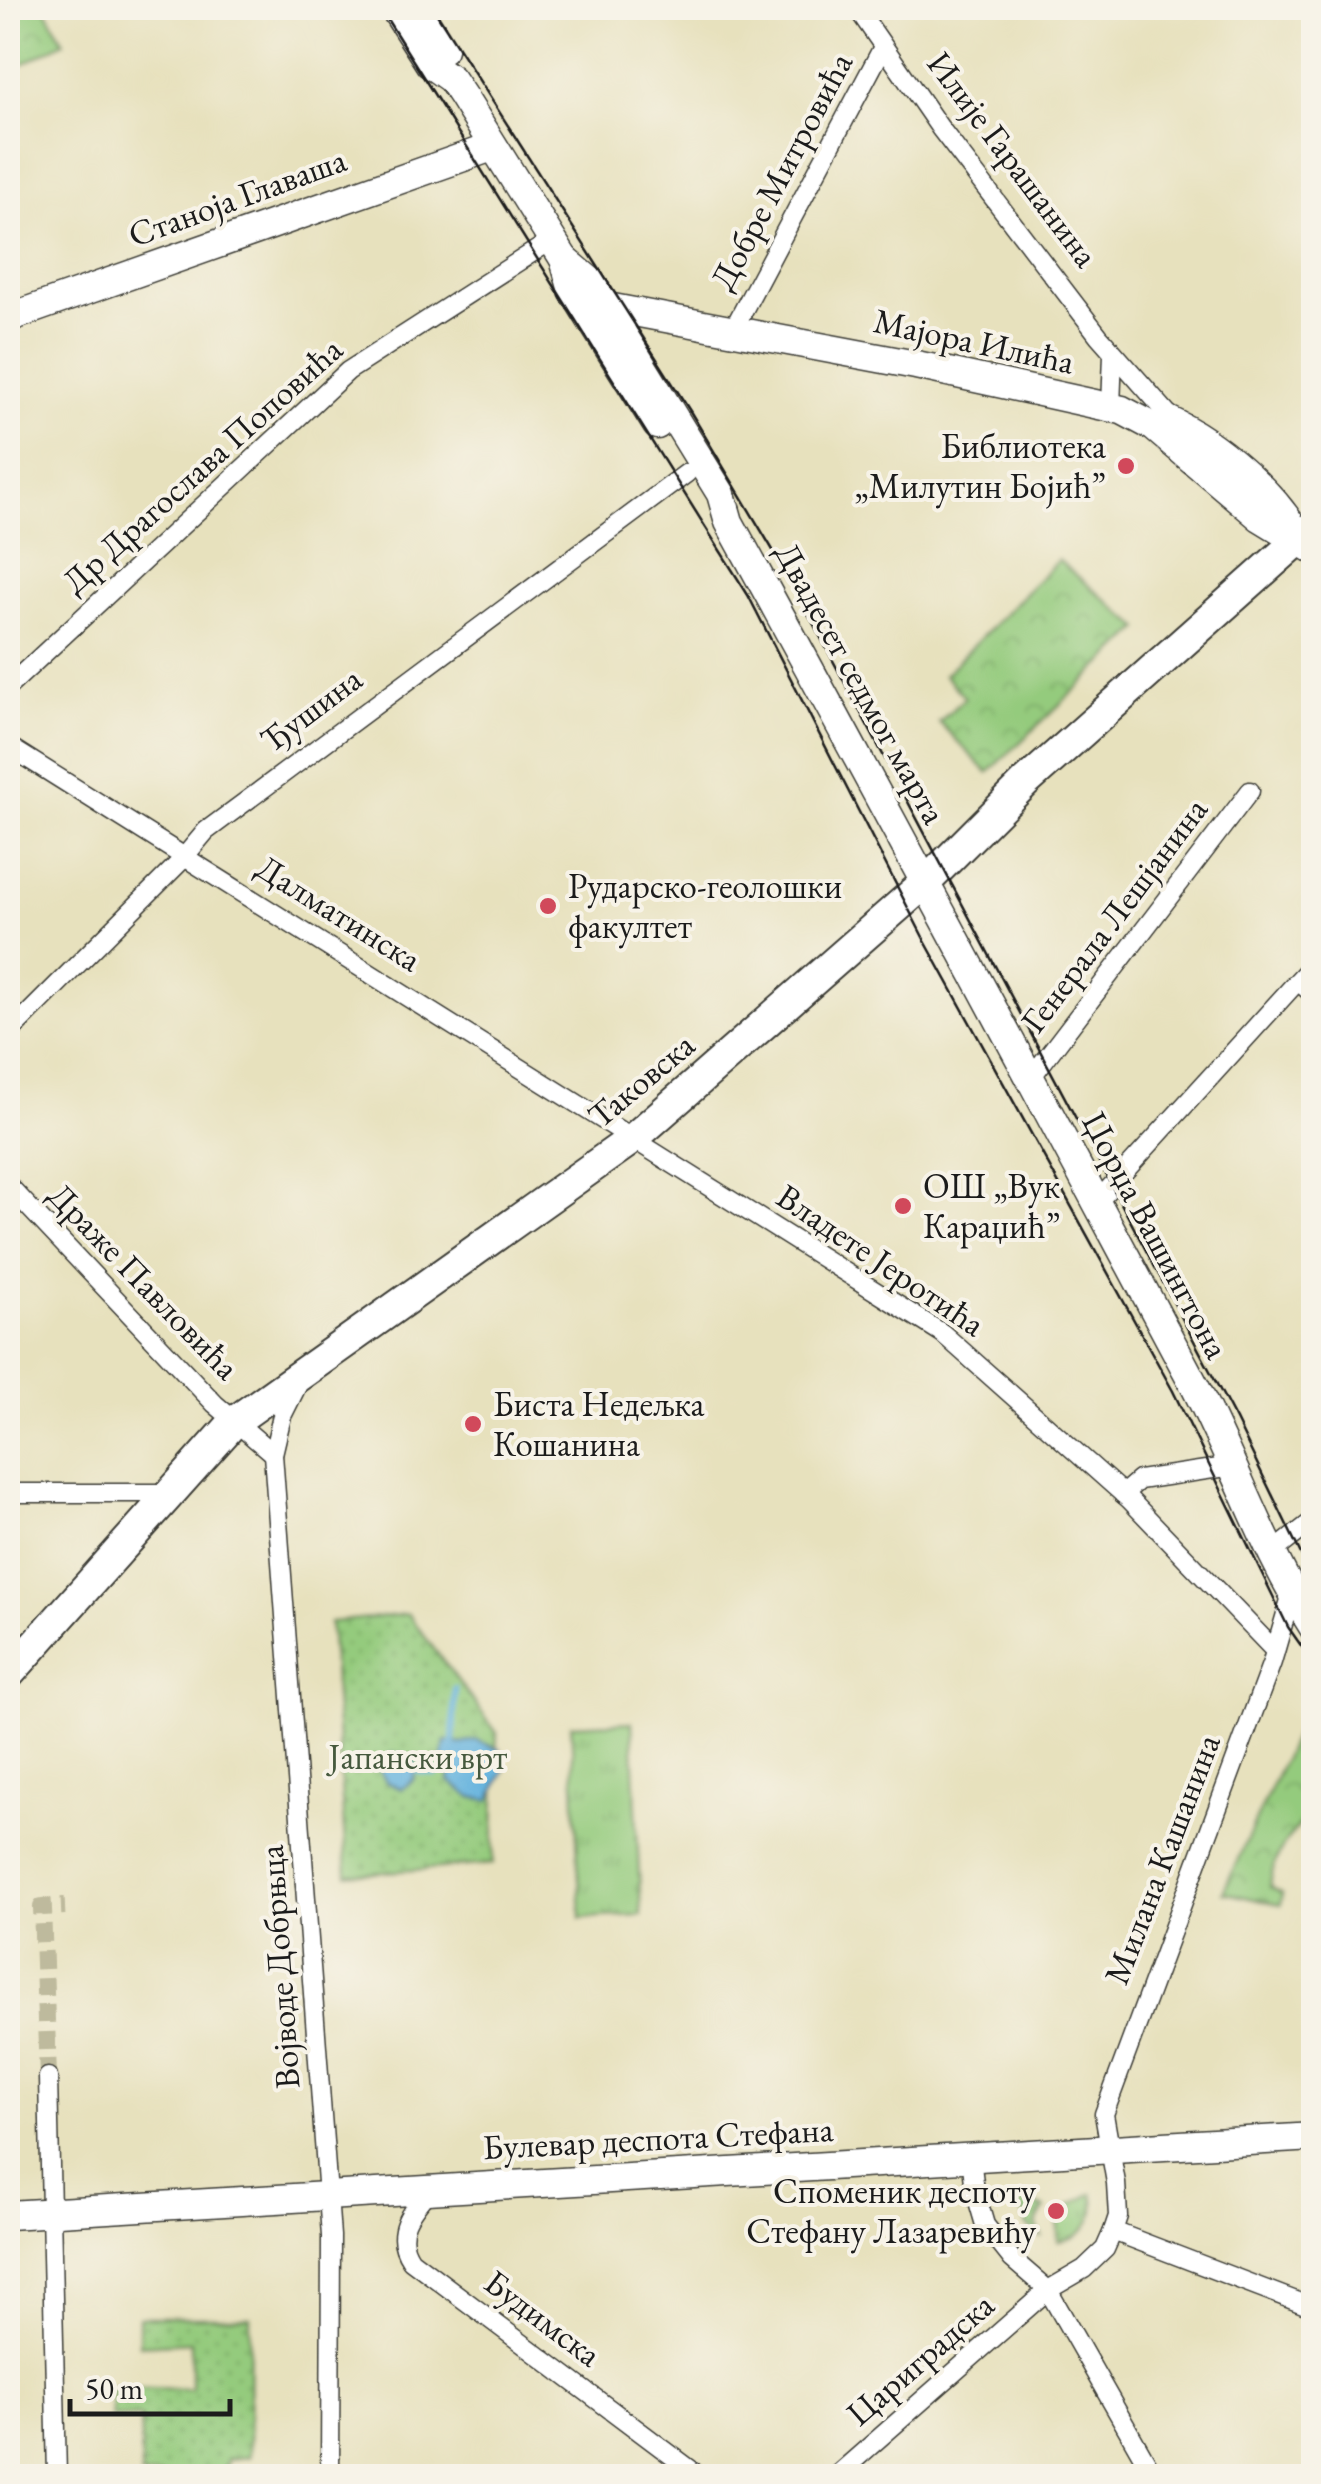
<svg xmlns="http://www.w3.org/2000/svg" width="1321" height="2484" font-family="'EB Garamond',serif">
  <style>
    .grass { fill: url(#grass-tufts); stroke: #58744c; stroke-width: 2.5 }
    .park { fill: url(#park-crowns); stroke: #58744c; stroke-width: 2.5 }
    .garden { fill: url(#garden-dots); stroke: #58744c; stroke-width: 2.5 }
    .water { fill: #64b2de; stroke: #40677d; stroke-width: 2.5 }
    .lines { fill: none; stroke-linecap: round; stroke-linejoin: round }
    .stream { stroke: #64b2de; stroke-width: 6 }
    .street-tunnel { stroke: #beba9d; stroke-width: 18; stroke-dasharray: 18 9; stroke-linecap: butt }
    .street-casing { stroke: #3a3a34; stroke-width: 21 }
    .secondary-casing { stroke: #3a3a34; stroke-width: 31 }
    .primary-casing { stroke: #3a3a34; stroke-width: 34 }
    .street { stroke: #fff; stroke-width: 18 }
    .secondary { stroke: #fff; stroke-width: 28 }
    .primary { stroke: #fff; stroke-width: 30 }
    .tram { stroke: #1c1c1c; stroke-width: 2.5 }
    .poi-dot { fill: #d1495b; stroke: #f7f3e8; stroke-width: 4 }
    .labels { text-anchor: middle; stroke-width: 8; stroke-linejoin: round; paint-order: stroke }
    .street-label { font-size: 35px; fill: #1c1c1c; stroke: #f7f3e8 }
    .poi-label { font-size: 35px; fill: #1c1c1c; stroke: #f7f3e8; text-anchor: start }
    .park-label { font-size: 35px; fill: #46593e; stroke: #f7f3e8 }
  </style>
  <defs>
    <pattern id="grass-tufts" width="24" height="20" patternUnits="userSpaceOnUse" patternTransform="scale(2.5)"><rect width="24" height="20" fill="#94cb7d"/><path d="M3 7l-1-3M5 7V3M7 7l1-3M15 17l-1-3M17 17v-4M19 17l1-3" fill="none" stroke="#7fae6b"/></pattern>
    <pattern id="park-crowns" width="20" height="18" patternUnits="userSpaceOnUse" patternTransform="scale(2.5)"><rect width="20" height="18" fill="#94cb7d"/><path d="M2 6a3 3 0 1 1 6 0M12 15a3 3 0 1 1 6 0" fill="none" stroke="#7fae6b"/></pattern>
    <pattern id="garden-dots" width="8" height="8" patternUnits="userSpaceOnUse" patternTransform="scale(2.5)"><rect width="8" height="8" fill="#94cb7d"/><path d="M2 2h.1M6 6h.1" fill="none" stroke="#7fae6b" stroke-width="1.8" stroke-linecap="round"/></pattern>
  </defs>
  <rect width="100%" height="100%" fill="#f7f3e8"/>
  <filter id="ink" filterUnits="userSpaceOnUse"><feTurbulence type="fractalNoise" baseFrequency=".01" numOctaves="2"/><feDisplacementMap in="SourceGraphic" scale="20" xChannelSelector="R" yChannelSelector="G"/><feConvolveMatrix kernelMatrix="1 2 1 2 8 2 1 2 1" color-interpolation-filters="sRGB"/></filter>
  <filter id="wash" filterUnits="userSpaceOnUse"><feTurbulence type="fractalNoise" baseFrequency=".0048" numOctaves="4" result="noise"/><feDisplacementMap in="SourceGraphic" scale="40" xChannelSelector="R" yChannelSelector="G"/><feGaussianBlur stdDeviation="2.25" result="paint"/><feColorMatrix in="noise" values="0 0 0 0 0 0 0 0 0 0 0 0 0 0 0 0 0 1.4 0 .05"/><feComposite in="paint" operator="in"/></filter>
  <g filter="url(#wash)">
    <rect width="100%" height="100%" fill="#e7e1bd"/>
    <g class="grass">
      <path d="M632,1722l9,193 -60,3 -10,-193z"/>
      <path d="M1093,2193c6,26 -10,46 -35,48v-19l9,-5 1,-11z"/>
      <path d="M1019,2199l26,10 -9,15 6,14 -15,-12z"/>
    </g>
    <g class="park">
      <path d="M8,8h37l19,34 -56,30z"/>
      <path d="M1058,560l82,68 -152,145 -49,-51 26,-24 -21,-23z"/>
      <path d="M1297,1730l16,2v79c-23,22 -40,42 -43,76l12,7 -2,11 -57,-13z"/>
    </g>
    <g class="garden">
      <path d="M408,1614l89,119 -4,131 -146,11 -17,-253z"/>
      <path d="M139,2317h111l-1,140 -22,2 -1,17h-85v-59h-30l1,-30 79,2v-47l-52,3z"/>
    </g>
    <g class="water">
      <path d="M476,1740l24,10 5,19 -15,31 -19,-3 -22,-16 2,-14 -9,-8 3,-18 17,3z"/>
      <path d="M390,1754h14l12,9 -2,16 -12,10 -16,-7 -9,-17z"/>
    </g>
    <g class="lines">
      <g class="stream">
        <path d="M453,1742l2,-53"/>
        <path d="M415,1770l19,4 17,-7"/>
      </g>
    </g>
  </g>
  <g filter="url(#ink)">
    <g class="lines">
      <path class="street-tunnel" d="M48,2077l-6,-170 23,-1"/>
      <g class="street-casing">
        <g id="street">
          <path d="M857,8l83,120 159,208 77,87"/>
          <path d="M736,324l147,-277"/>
          <path d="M1111,407l2,-53"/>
          <path d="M8,687l340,-316 204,-131"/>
          <path d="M8,746l934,587 188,167 145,151"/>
          <path d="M1298,981l16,14"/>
          <path d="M8,1034l172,-172 26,-31 481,-358"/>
          <path d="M1030,1079l220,-288"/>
          <path d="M8,1185l207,219 58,50"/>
          <path d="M1095,1204l219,-241"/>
          <path d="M299,1382l-17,34 -9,38 58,782 -1,240"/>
          <path d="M8,1493h160"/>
          <path d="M1123,1494l16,-14 94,-14"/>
          <path d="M1273,1552l41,-32"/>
          <path d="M48,2077l9,399"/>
          <path d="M971,2157l4,34 10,34 27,34 36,31 106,186"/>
          <path d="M429,2190c-18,21 -37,43 -18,70l288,216"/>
          <path d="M1113,2231l201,77"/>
          <path d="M836,2476l212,-186 36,-21 21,-20 8,-18 5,-15 -2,-33 -12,-69 168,-452 20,-69"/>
        </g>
      </g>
      <g class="secondary-casing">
        <g id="secondary">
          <path d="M394,8l36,56 21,15 12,18 101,162 9,32 84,134"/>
          <path d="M417,8l26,41"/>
          <path d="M564,259l26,22 131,213 8,28c156,283 308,569 461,855 44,82 73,173 124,251"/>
          <path d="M602,306l314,59 206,45 32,17 106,90 54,33"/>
          <path d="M8,318l484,-171"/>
          <path d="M1168,420c45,21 108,73 130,117"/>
          <path d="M8,2215l1306,-78"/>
        </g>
      </g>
      <g class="primary-casing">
        <path id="primary" d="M8,1675l227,-254 400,-284 292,-256 99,-99 288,-256"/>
      </g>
      <use href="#street" class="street"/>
      <use href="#secondary" class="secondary"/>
      <use href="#primary" class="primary"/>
      <g class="tram">
        <path d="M380,8l368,587 177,346 248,450 115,236 26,37"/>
        <path d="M433,8l257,403 96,161 450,848 78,161"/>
      </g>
    </g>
  </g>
  <g class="poi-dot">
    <circle cx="1126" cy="466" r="10"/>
    <circle cx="548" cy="906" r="10"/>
    <circle cx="903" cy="1206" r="10"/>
    <circle cx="473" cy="1424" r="10"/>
    <circle cx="1056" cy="2211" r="10"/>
  </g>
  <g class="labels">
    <g class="street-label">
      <text transform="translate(1013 159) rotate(53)" y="12">Илије Гарашанина</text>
      <text transform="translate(781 171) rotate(-62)" y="12">Добре Митровића</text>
      <text transform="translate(237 197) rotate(-20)" y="12">Станоја Главаша</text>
      <text transform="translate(974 341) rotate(12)" y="12">Мајора Илића</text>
      <text transform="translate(202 465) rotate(-42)" y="12">Др Драгослава Поповића</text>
      <text transform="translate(861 683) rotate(61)" y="12">Двадесет седмог марта</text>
      <text transform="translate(311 709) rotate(-37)" y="12">Ђушина</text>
      <text transform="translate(339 913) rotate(32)" y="12">Далматинска</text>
      <text transform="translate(1114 915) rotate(-53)" y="12">Генерала Лешјанина</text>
      <text transform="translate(641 1080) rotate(-40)" y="12">Таковска</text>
      <text transform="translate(1156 1235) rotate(62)" y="12">Џорџа Вашингтона</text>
      <text transform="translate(881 1260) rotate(34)" y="12">Владете Јеротића</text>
      <text transform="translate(144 1281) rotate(46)" y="12">Драже Павловића</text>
      <text transform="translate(1162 1859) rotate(-69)" y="12">Милана Кашанина</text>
      <text transform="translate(279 1967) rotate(-94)" y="12">Војводе Добрњца</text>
      <text transform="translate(658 2138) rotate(-3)" y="12">Булевар деспота Стефана</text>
      <text transform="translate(543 2318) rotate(37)" y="12">Будимска</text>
      <text transform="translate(920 2359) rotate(-41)" y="12">Цариградска</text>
    </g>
    <g class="poi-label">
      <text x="1106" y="458" text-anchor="end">Библиотека<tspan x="1106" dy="40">„Милутин Бојић”</tspan></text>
      <text x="568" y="898">Рударско-геолошки<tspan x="568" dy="40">факултет</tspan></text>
      <text x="923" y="1198">ОШ „Вук<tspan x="923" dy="40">Караџић”</tspan></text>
      <text x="493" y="1416">Биста Недељка<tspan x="493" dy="40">Кошанина</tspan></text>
      <text x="1036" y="2203" text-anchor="end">Споменик деспоту<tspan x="1036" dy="40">Стефану Лазаревићу</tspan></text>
    </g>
    <g class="park-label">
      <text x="418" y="1769">Јапански врт</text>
    </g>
  </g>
  <rect width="1321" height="2484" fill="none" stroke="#f7f3e8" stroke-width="40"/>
  <path d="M70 2399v15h160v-15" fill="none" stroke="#1c1c1c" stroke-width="5"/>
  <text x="85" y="2399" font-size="30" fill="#1c1c1c" stroke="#f7f3e8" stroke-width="8" paint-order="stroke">50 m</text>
</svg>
